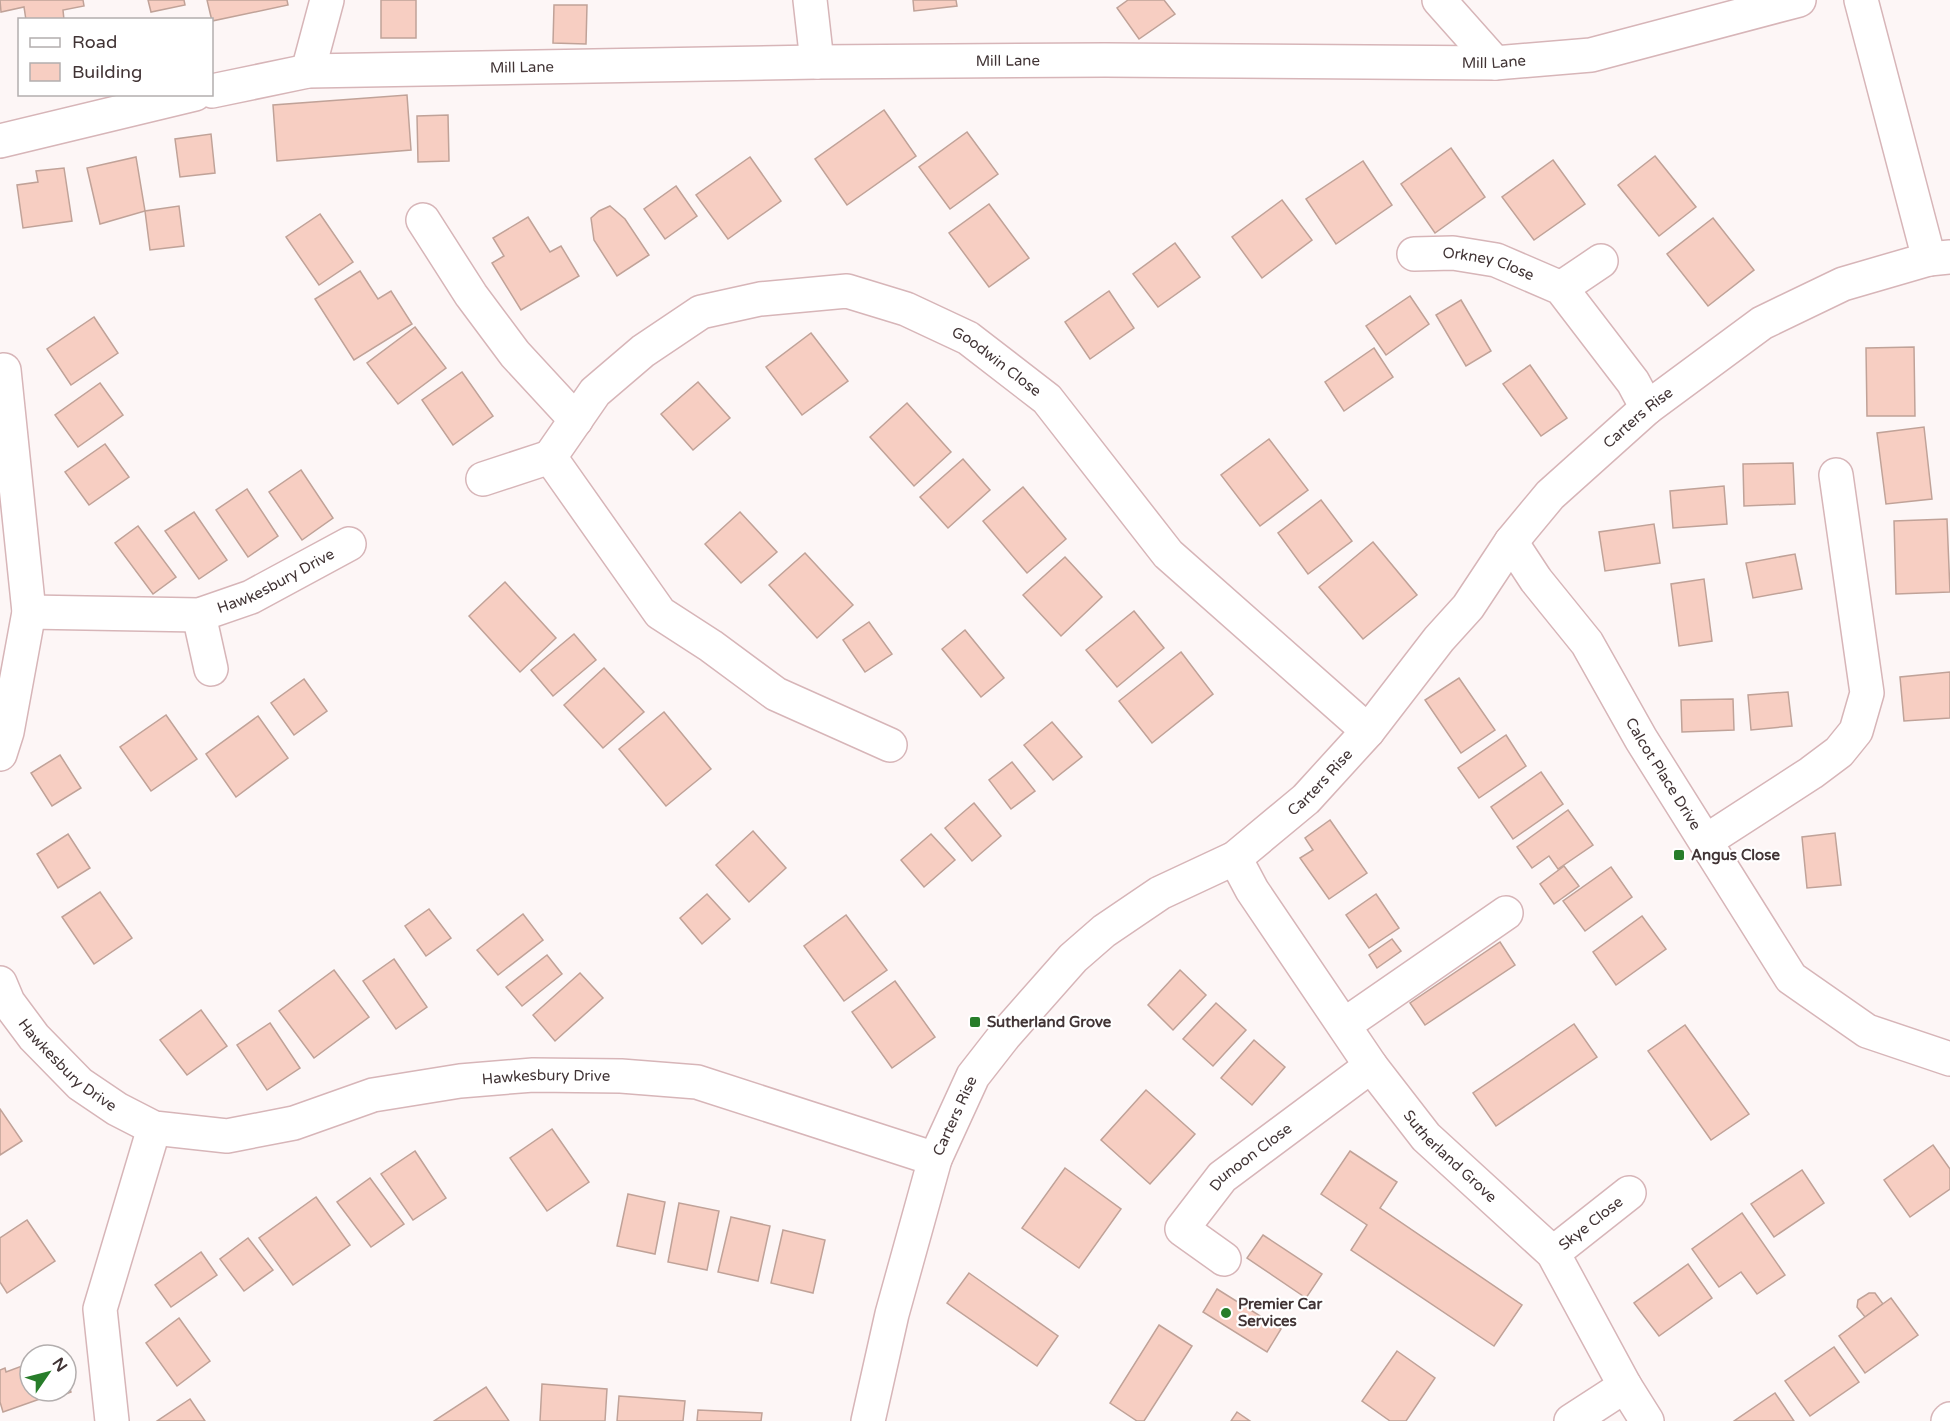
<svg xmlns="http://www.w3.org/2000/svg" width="1950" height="1421" font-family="'Varela Round',sans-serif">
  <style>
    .building { fill: #f7cec2; stroke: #c0a298; stroke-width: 1.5 }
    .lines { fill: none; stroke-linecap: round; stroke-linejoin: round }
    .minor-casing { stroke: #d7b5b8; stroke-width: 36 }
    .minor { stroke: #fff; stroke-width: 33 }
    .poi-dot { fill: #277d2a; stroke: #fff; stroke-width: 2 }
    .labels { text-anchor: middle; stroke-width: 4.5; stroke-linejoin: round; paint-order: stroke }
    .street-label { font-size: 15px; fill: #413435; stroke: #fff }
    .poi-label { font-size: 15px; font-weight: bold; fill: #413435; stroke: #fff; text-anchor: start }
  </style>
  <rect width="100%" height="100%" fill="#fdf6f6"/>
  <g class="building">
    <path d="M0,0h83l1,6 -21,4 1,10h-38l-2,-13 -23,5z"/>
    <path d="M148,0h36l1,5 -34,7z"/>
    <path d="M207,0h80l1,5 -76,16z"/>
    <rect x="381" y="0" width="35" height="38"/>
    <path d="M913,0h43l1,6 -43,5z"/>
    <path d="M1128,0h36l11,14 -36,25 -22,-31z"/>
    <path d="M554,5h33l-1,39 -33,-1z"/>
    <path d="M407,95l4,55 -134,11 -4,-56z"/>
    <path d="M884,110l32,46 -69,49 -32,-46z"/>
    <path d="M448,115l1,46 -31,1 -1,-46z"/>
    <path d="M967,132l31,42 -48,35 -31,-42z"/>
    <path d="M211,134l4,39 -35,4 -5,-38z"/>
    <path d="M1451,148l34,49 -50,36 -34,-49z"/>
    <path d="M1655,156l41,51 -37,29 -41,-51z"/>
    <path d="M136,157l9,54 -45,13 -13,-56z"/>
    <path d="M750,157l31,44 -53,38 -32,-44z"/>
    <path d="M1553,160l32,44 -51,36 -32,-43z"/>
    <path d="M1363,161l29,44 -56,39 -30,-45z"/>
    <path d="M64,168l8,53 -49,7 -6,-43 21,-3 -2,-11z"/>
    <path d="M676,186l21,30 -32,23 -21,-30z"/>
    <path d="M1282,200l30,40 -50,38 -30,-41z"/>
    <path d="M989,204l40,54 -40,29 -40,-54z"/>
    <path d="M179,206l5,40 -34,4 -5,-39z"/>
    <path d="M610,206l15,13 24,36 -32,21 -23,-36 -3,-22 8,-7z"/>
    <path d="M320,214l33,48 -34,23 -33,-48z"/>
    <path d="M528,217l22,35 11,-6 18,30 -58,34 -29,-47 12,-7 -11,-18z"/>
    <path d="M1713,218l41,52 -46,36 -41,-52z"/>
    <path d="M1175,243l25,34 -42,30 -25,-33z"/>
    <path d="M360,271l18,28 13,-8 21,33 -58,36 -39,-61z"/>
    <path d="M1109,291l25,37 -44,31 -25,-37z"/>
    <path d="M1410,296l19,28 -43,31 -20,-29z"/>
    <path d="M1461,300l30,51 -25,15 -30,-51z"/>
    <path d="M94,317l24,36 -47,32 -24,-36z"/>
    <path d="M415,327l31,41 -48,36 -31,-41z"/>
    <path d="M811,333l37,48 -46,34 -36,-48z"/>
    <path d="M1914,347l1,69h-48l-1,-68z"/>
    <path d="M1374,348l19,29 -49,34 -19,-29z"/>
    <path d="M1530,365l37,53 -26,18 -38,-52z"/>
    <path d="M462,372l31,44 -40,29 -31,-45z"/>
    <path d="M698,382l32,36 -37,32 -32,-36z"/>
    <path d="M100,383l23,32 -45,32 -23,-32z"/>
    <path d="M907,403l44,49 -37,34 -44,-49z"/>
    <path d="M1924,427l8,72 -46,5 -9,-71z"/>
    <path d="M1269,439l39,51 -48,36 -39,-51z"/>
    <path d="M105,444l24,33 -40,28 -24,-33z"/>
    <path d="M963,459l27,31 -42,38 -28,-31z"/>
    <path d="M1793,463l2,41 -51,2 -1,-42z"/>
    <path d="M301,470l32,48 -31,22 -33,-48z"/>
    <path d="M1724,486l3,38 -54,4 -3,-37z"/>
    <path d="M1023,487l43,52 -39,34 -44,-52z"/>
    <path d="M247,489l31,47 -30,21 -32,-47z"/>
    <path d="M1321,500l31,41 -44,33 -30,-41z"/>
    <path d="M194,512l33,48 -28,19 -34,-48z"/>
    <path d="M740,512l37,40 -36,31 -36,-39z"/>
    <path d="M1947,519l3,73 -54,2 -2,-73z"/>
    <path d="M1654,524l6,39 -55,8 -6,-39z"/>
    <path d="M138,526l38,51 -23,17 -38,-51z"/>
    <path d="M1373,542l44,53 -54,44 -44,-52z"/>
    <path d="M805,553l48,52 -36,33 -48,-53z"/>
    <path d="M1795,554l7,35 -49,9 -7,-35z"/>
    <path d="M1065,557l37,40 -41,39 -38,-41z"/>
    <path d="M1704,579l8,62 -33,5 -8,-62z"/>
    <path d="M505,582l51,56 -36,34 -51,-56z"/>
    <path d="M1134,611l30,37 -47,39 -31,-37z"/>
    <path d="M869,622l23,32 -27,18 -22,-32z"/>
    <path d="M965,630l39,48 -23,19 -39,-48z"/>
    <path d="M574,634l22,26 -43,36 -22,-26z"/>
    <path d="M1181,652l32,42 -61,49 -33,-42z"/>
    <path d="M604,668l40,44 -41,36 -39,-43z"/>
    <path d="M1950,672v46l-46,3 -4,-44z"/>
    <path d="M1459,678l36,52 -34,23 -36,-53z"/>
    <path d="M304,679l23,32 -33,24 -23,-32z"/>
    <path d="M1788,692l4,34 -41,4 -3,-35z"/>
    <path d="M1733,699l1,31 -52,2 -1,-32z"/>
    <path d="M664,712l47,57 -45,37 -47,-57z"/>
    <path d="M166,715l31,44 -46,32 -31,-44z"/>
    <path d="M258,716l30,42 -52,39 -30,-43z"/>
    <path d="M1052,722l30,35 -29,23 -29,-35z"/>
    <path d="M1506,735l20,31 -47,32 -21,-30z"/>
    <path d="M60,755l21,33 -29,18 -21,-33z"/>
    <path d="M1012,762l23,29 -24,18 -22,-29z"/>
    <path d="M1541,772l22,32 -50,35 -22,-32z"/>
    <path d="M974,803l27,33 -29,25 -27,-33z"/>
    <path d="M1568,810l25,35 -35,24 -9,-13 -17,12 -15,-21z"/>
    <path d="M1330,820l37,53 -38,26 -29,-41 13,-8 -8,-12z"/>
    <path d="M753,831l33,37 -37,34 -33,-37z"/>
    <path d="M1835,833l6,52 -34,3 -5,-51z"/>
    <path d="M68,834l22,34 -32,20 -21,-34z"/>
    <path d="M931,834l24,26 -31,27 -23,-27z"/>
    <path d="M1564,866l15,20 -25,18 -14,-20z"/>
    <path d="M1611,867l21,30 -47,34 -22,-30z"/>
    <path d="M100,892l32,46 -38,26 -32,-47z"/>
    <path d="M707,894l23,25 -28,25 -22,-26z"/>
    <path d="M1376,894l23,34 -30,20 -23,-33z"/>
    <path d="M429,909l22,29 -25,18 -21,-30z"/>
    <path d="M523,914l20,26 -45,35 -21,-25z"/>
    <path d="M846,915l41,55 -43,31 -40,-55z"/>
    <path d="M1642,916l24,33 -50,36 -23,-33z"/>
    <path d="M1392,939l9,12 -24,17 -8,-13z"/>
    <path d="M1500,942l15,23 -90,60 -15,-22z"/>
    <path d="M547,955l15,19 -40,32 -16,-19z"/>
    <path d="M394,959l33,48 -31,22 -33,-48z"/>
    <path d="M334,970l35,47 -55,41 -35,-47z"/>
    <path d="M1180,970l26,25 -33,35 -25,-25z"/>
    <path d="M580,973l23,25 -48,43 -22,-26z"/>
    <path d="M895,981l40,56 -43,31 -40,-56z"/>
    <path d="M1216,1003l30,27 -33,36 -30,-27z"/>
    <path d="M201,1010l26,36 -40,29 -27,-35z"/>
    <path d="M270,1023l30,45 -33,22 -30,-45z"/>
    <path d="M1574,1024l23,33 -101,69 -23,-33z"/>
    <path d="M1685,1025l64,89 -38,26 -63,-89z"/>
    <path d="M1254,1040l31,27 -33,38 -31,-27z"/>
    <path d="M1146,1090l49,44 -45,50 -49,-44z"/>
    <path d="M0,1109l22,32 -22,14z"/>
    <path d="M552,1129l37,53 -42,29 -37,-53z"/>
    <path d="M1933,1145l17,24v20l-40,28 -26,-37z"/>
    <path d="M415,1151l31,47 -33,22 -32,-46z"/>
    <path d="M1350,1151l47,31 -17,26 142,97 -28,41 -143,-96 16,-25 -46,-31z"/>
    <path d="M1065,1168l56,41 -42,59 -57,-40z"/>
    <path d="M1802,1170l22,33 -50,34 -23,-33z"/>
    <path d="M370,1178l34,46 -33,23 -34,-45z"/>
    <path d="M628,1194l37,8 -10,52 -38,-8z"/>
    <path d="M316,1197l34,48 -57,40 -34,-47z"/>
    <path d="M679,1203l40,8 -12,59 -39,-8z"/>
    <path d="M1742,1213l43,62 -28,19 -16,-22 -22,15 -27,-38z"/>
    <path d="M731,1217l39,9 -12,55 -40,-9z"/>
    <path d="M27,1220l28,41 -48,32 -7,-11v-44z"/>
    <path d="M783,1230l42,10 -12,53 -42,-10z"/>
    <path d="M1263,1235l59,39 -16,24 -59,-40z"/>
    <path d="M248,1238l25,32 -29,21 -24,-32z"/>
    <path d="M201,1252l16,23 -46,32 -16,-22z"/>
    <path d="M1688,1264l24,34 -53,38 -25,-33z"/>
    <path d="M969,1273l89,63 -21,30 -90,-63z"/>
    <path d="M1217,1289l64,40 -14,23 -64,-40z"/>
    <path d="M1869,1293h6l8,11 -18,13 -8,-10 1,-7z"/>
    <path d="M1891,1298l27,37 -53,38 -26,-37z"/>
    <path d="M179,1318l31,43 -33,25 -31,-43z"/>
    <path d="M1159,1325l33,21 -48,75h-7l-27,-18z"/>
    <path d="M1834,1347l25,35 -49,34 -25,-35z"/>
    <path d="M1397,1351l38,27 -29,43h-16l-28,-20z"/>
    <path d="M30,1363v28h36v-15l5,16 -16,6 -1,-4 -51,18 -3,-10v-32l5,-2 1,4z"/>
    <path d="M542,1384l65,5 -2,32h-65z"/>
    <path d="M486,1387l23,34h-75z"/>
    <path d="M1775,1393l19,28h-60z"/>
    <path d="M619,1396l66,5 -2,20h-66z"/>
    <path d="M190,1399l15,22h-48z"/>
    <path d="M698,1410l64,3 -1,8h-64z"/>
    <path d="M1237,1412l13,9h-19z"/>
  </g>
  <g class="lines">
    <g class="minor-casing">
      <g id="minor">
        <path d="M810,0l7,62"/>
        <path d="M1439,0l56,63"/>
        <path d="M1861,0l68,259"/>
        <path d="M308,71l19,-71"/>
        <path id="s1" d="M212,91l96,-20 509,-9 288,-2 390,3 96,-8 208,-55"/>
        <path d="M0,141l195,-47"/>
        <path d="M423,220l48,75 44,59 61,66"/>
        <path id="s2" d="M1414,254l39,-1 43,7 65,28 72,94 14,26"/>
        <path d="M1561,288l40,-27"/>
        <path d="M483,479l67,-22"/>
        <path id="s3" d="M1511,542l25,38 51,63 54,96 150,239 76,53 83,28"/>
        <path id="s4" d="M29,612l170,3 52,-18 98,-53"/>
        <path d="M199,615l12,54"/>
        <path id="s5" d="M890,745l-114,-51 -65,-48 -51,-33 -110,-156 45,-65 48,-41 58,-39 59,-13 87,-8 59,18 62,29 79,61 121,155 200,177"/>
        <path d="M0,754l7,-22 22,-120 -25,-242"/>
        <path d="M1706,841l105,-68 28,-21 17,-21 11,-38 -31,-218"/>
        <path id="s6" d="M1235,858l17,32 119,176 55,71 127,116 72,133 22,35"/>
        <path id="s7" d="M0,983l8,19 26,35 46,47 37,25 37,19 73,8 67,-13 79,-28 87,-14 73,-6 88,1 76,6 238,77"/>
        <path d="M1344,1025l162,-112"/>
        <path id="s8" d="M1553,1253l76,-60"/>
        <path id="s9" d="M1224,1259l-42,-30 40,-52 149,-111"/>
        <path d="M112,1421l-12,-112 54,-181"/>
        <path id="s10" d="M868,1421l24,-107 43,-155 38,-83 32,-41 68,-77 31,-27 56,-38 75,-35 71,-59 62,-68 71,-92 29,-32 43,-65 39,-47 97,-87 115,-85 81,-39 86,-25 21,-2"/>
        <path d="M1571,1421l54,-35"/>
        <path d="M1948,1421l2,-2"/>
      </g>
    </g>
    <use href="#minor" class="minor"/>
  </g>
  <g class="poi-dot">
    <rect x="1673" y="849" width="12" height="12" rx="3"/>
    <rect x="969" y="1016" width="12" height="12" rx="3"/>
    <circle cx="1226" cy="1313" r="6"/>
  </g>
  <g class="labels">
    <g class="street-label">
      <text dy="5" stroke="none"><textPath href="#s1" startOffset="798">Mill Lane</textPath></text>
      <text dy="5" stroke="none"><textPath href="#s1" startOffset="1284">Mill Lane</textPath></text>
      <text dy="5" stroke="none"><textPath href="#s1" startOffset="312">Mill Lane</textPath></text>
      <text dy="5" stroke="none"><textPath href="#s2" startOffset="76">Orkney Close</textPath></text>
      <text dy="5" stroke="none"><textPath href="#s5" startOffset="984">Goodwin Close</textPath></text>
      <text dy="5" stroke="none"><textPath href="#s10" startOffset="1308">Carters Rise</textPath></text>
      <text dy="5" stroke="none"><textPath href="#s4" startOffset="254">Hawkesbury Drive</textPath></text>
      <text dy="5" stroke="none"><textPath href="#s3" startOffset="278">Calcot Place Drive</textPath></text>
      <text dy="5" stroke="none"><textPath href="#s10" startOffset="822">Carters Rise</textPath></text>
      <text dy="5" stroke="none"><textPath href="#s7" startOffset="108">Hawkesbury Drive</textPath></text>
      <text dy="5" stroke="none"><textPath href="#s7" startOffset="616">Hawkesbury Drive</textPath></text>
      <text dy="5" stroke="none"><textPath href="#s10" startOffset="318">Carters Rise</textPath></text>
      <text dy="5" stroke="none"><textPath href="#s6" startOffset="369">Sutherland Grove</textPath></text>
      <text dy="5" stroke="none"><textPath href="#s9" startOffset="152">Dunoon Close</textPath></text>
      <text dy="5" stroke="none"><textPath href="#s8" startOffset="48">Skye Close</textPath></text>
    </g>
    <g class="poi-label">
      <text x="1691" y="860">Angus Close</text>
      <text x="987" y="1027">Sutherland Grove</text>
      <text x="1238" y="1309">Premier Car<tspan x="1238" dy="17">Services</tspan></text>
    </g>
  </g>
  <rect x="18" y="18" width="195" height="78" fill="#ffffff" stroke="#b3aeae" stroke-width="1.5"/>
  <rect x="30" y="38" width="30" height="9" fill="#ffffff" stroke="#b3aeae" stroke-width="1.5"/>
  <text x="72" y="48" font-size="18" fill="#413435">Road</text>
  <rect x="30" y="63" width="30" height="18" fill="#f7cec2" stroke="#b3aeae" stroke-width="1.5"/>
  <text x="72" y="78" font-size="18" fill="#413435">Building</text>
  <g transform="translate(48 1373) rotate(55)"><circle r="28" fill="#ffffff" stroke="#b3aeae" stroke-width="1.5"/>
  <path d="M0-4.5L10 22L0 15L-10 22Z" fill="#277d2a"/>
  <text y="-9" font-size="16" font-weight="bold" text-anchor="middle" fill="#413435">N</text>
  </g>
</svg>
